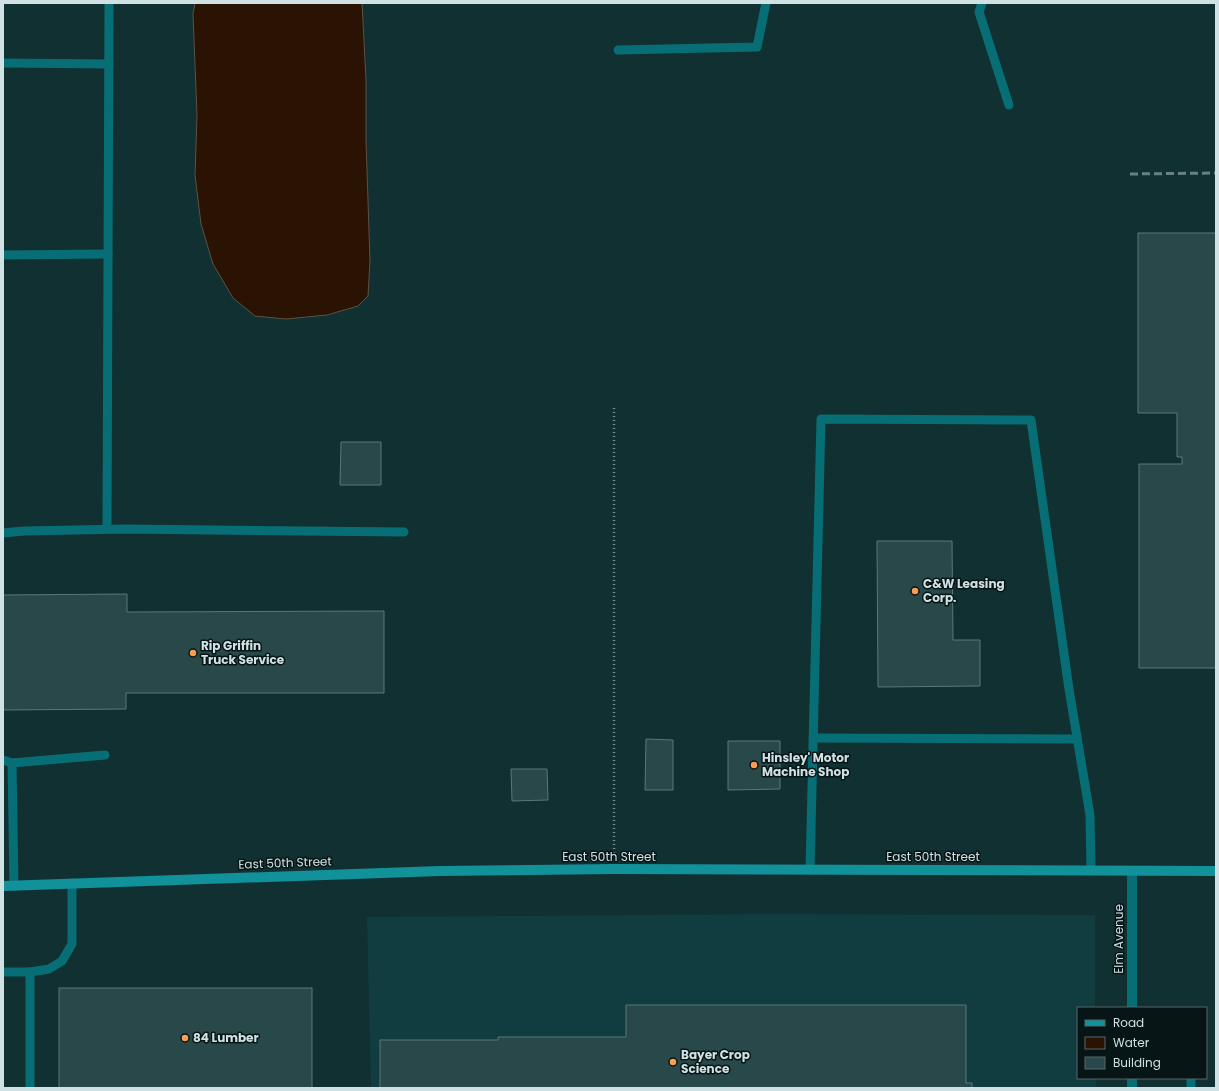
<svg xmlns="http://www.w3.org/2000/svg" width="1219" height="1091" font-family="Poppins,sans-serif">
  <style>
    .built { fill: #113d41 }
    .water { fill: #2a1302; stroke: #5c5145 }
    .building { fill: #29484a; stroke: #58787a }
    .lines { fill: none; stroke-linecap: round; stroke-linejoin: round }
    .path { stroke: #778f91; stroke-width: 2.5; stroke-dasharray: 1 3; stroke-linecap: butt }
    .service { stroke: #086e75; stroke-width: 9 }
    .tertiary { stroke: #086e75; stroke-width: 10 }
    .secondary { stroke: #119199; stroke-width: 10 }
    .rail { stroke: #688283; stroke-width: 3; stroke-dasharray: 8 4; stroke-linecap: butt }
    .poi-dot { fill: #fb9e51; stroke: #081516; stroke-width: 1.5 }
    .labels { text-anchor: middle; stroke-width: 3; stroke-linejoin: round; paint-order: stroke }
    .poi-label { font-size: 12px; font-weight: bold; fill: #cfe1e2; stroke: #081516; text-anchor: start }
    .street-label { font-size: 12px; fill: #cfe1e2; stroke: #081516 }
  </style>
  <rect width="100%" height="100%" fill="#103032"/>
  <path class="built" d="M773,914l322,1v93h-17v70h18v10h-725l-4,-171z"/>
  <path class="water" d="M195,3h167l4,77v60l4,121 -2,35 -10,10 -31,9 -41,4 -31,-3 -22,-18 -20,-34 -12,-40 -6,-49 2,-59 -4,-102z"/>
  <g class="building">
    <path d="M1138,233h78v435h-77v-204h43v-7h-5v-44h-39z"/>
    <path d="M341,442h40v43h-41z"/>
    <path d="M877,541h75l1,99h27v46l-102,1z"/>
    <path d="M127,594v18l257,-1v82h-258v16l-123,1v-115z"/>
    <path d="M646,739l27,1v50h-28z"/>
    <path d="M728,741h52v48l-52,1z"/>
    <path d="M511,769h36l1,31 -36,1z"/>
    <rect x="59" y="988" width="253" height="100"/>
    <path d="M626,1005h340v78h6v5h-592v-48h118v-3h128z"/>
  </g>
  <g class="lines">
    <path class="path" d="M614,853v-448"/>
    <g class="service">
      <path d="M982,3l-3,9 30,93"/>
      <path d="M618,50l139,-3 9,-44"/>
      <path d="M3,63l106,1"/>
      <path d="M3,255l105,-1"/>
      <path d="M107,529l2,-526"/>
      <path d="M3,533l21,-2 102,-2 278,3"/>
      <path d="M813,738l264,1"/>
      <path d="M3,760l9,3 2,123"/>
      <path d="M12,763l93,-8"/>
      <path d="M810,870l11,-451 210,1 38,269 21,126 1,55"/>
      <path d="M3,972h27v116"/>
      <path d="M30,972l19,-3 13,-8 10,-17v-61"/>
      <path d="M1191,1088v-10"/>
    </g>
    <g class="tertiary">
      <path d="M1132,871v137"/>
      <path d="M1132,1078v10"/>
    </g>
    <path class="secondary" d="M3,886l437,-15 174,-2 602,2"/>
    <path class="rail" d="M1130,174l86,-1"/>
  </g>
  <g class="poi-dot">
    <circle cx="915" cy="591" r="4"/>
    <circle cx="193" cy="653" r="4"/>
    <circle cx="754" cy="765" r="4"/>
    <circle cx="185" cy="1038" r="4"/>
    <circle cx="673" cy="1062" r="4"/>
  </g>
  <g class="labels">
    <g class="poi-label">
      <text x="923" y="588">C&amp;W Leasing<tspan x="923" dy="14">Corp.</tspan></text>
      <text x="201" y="650">Rip Griffin<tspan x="201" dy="14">Truck Service</tspan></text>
      <text x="762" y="762">Hinsley' Motor<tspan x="762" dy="14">Machine Shop</tspan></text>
      <text x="193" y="1042">84 Lumber</text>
      <text x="681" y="1059">Bayer Crop<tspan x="681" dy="14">Science</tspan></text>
    </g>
    <g class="street-label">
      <text x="609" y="861">East 50th Street</text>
      <text x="933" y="861">East 50th Street</text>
      <text transform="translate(285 863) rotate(-2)" y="4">East 50th Street</text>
      <text transform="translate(1119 939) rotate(-90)" y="4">Elm Avenue</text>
    </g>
  </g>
  <rect width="1219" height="1091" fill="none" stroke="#cfe1e2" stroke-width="8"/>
  <rect x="1077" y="1007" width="130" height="72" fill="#081516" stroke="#586768"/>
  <rect x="1085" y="1020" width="20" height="6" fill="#119199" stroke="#586768"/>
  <text x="1113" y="1027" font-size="12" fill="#cfe1e2">Road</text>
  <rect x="1085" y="1037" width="20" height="12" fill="#2a1302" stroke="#586768"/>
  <text x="1113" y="1047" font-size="12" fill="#cfe1e2">Water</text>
  <rect x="1085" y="1057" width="20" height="12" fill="#29484a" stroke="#586768"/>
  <text x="1113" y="1067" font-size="12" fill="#cfe1e2">Building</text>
</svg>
